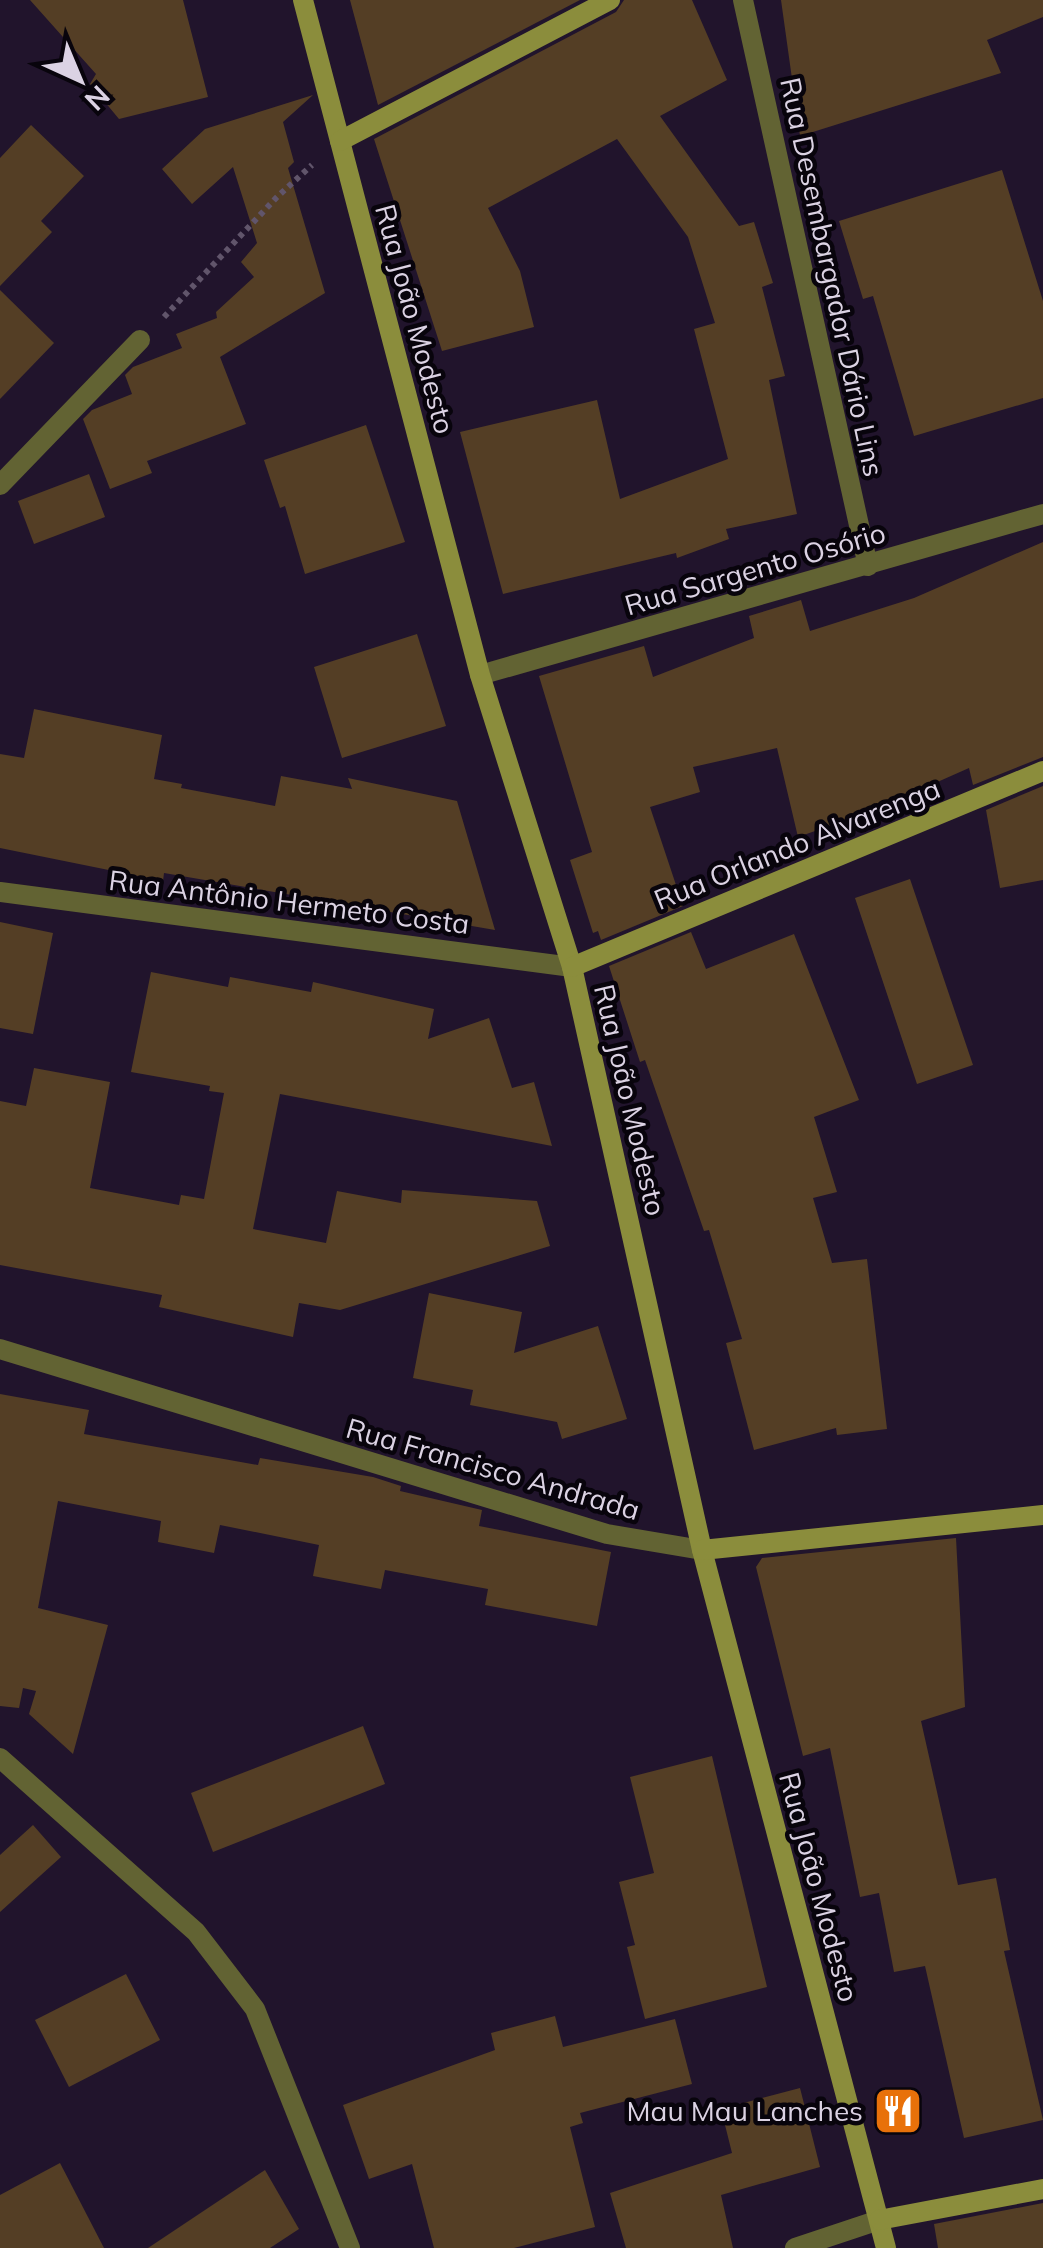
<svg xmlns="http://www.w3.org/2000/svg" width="1043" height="2248" font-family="Mulish,sans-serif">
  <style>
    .building { fill: #543e25 }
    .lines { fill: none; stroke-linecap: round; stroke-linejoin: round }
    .path { stroke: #61556b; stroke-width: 6; stroke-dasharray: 5 5; stroke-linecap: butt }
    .street { stroke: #626333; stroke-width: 20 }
    .secondary { stroke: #8b8d3c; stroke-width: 20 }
    .labels { text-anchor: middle; stroke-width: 9; stroke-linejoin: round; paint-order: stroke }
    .street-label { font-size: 28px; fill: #dbd2e3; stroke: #08040c }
    .poi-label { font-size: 28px; fill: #dbd2e3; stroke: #08040c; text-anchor: end }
  </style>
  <rect width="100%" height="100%" fill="#21142c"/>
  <g class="building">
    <path d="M30,0h153l25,97 -89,22 -29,-35 6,-10z"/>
    <path d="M350,0h230l-202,105z"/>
    <path d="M624,0h68l35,80 -67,36 79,110 15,-4 19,61 -11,4 23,89 -16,4 28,134 -71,15 3,10 -52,19 -1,-5 -173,41 -43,-162 137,-32 23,99 108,-40 -34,-130 21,-6 -27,-86 -71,-98 -129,69 32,63 14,56 -92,24 -68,-212 242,-127z"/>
    <path d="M781,0h262v17l-56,23 14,33 -201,63z"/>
    <path d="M313,95l-30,27 11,40 -6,6 37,125 -105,64 26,67 -99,37 5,12 -42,16 -27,-70 9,-9 40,-16 -7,-19 8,-8 49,-19 -6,-14 41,-16 -1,-6 38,-35 -13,-15 16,-19 -24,-76 -41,37 -30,-35 43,-40z"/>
    <path d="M31,125l53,51 -43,45 11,11 -52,54v-128z"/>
    <path d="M1002,170l41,131v97l-129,38 -41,-140 -10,3 -24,-78z"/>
    <path d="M0,290l54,53 -54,56z"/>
    <path d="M366,425l39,117 -100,32 -20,-68 -5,2 -16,-48z"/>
    <path d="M89,474l16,43 -71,27 -16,-43z"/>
    <path d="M1043,542v215l-70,28 -4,-17 -97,43 -74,26 -21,-89 -84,19 7,25 -50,15 33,99 -82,34 -3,-9 -5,2 -23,-73 22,-8 -53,-176 105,-30 9,31 101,-39 -5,-22 52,-16 9,31 104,-33z"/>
    <path d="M417,634l29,92 -104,32 -28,-91z"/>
    <path d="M34,709l128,26 -8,44 28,5 -1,4 94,18 6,-30 71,13 -4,-11 109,23 38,129 -331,-57 -1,8 -163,-33v-94l24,4z"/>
    <path d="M1043,786v94l-43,8 -14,-78z"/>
    <path d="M910,879l63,186 -56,19 -62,-186z"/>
    <path d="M0,922l53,11 -20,101 -33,-6z"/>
    <path d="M691,932l15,37 88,-35 65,166 -45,17 23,75 -24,6 19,65 35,-4 20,170 -50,6 -1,-7 -82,22 -28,-107 16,-4 -33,-109 -5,1 -59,-171 -5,2 -31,-96z"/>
    <path d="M151,972l77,15 2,-10 81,15 2,-10 121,27 -6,30 61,-21 23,70 22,-6 18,64 -272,-52 -27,135 73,14 11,-52 64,12 1,-13 135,11 13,45 -210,64 -41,-7 -6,34 -134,-30 3,-12 -162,-30v-164l26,5 8,-38 76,14 -20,106 89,17 2,-10 23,4 20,-106 -15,-2 1,-5 -79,-14z"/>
    <path d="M429,1293l93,19 -8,41 84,-27 29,93 -65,20 -5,-17 -87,-17 3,-15 -60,-12z"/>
    <path d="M0,1394l89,16 -5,24 174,31 2,-7 113,19 28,9 -1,5 82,19 -3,16 132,26 -14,74 -112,-21 3,-16 -103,-19 -4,19 -68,-13 6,-31 -99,-20 -6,28 -56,-11 3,-21 -103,-20 -20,107 70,17 -35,129 -44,-40 7,-23 -13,-3 -4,20 -19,-2z"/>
    <path d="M956,1538l9,169 -44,14 37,164 38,-7 14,72 -6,1 39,169 -79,18 -39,-172 -31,6 -15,-79 -19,4 -30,-149 -27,8 -47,-189 6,-9z"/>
    <path d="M363,1726l22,58 -172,68 -22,-59z"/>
    <path d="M712,1756l55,231 -122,32 -18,-72 8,-2 -16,-63 35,-9 -24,-96z"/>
    <path d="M33,1825l28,32 -61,55v-57z"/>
    <path d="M126,1974l34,66 -91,47 -34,-67z"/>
    <path d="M555,2016l8,31 112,-28 17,65 -112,29 3,10 -13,4 25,100 -81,21h-80l-22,-84 -43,15 -26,-74 152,-55 -4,-17z"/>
    <path d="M800,2088l20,79 -99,28 12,53h-107l-16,-55 122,-40 -11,-44z"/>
    <path d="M60,2163l44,85h-104v-53z"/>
    <path d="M265,2170l34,59 -29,19h-122z"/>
    <path d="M1043,2203v45h-105l-4,-24z"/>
  </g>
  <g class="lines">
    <path class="path" d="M164,317l113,-120 35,-32"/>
    <g class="street">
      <path d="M743,0l125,566"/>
      <path d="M0,485l140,-145"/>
      <path d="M480,675l563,-161"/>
      <path d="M0,892l572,75"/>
      <path d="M0,1349l607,185 95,16"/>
      <path d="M0,1758l196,174 59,77 95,239"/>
      <path d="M795,2248l84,-28"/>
    </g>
    <g class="secondary">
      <path d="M303,0l177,675 92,292 130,583 184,698"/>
      <path d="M340,141l270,-141"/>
      <path d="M572,967l471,-196"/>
      <path d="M702,1550l341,-35"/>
      <path d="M879,2220l164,-31"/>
    </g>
  </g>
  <defs>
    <g id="restaurant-square" transform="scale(2.5)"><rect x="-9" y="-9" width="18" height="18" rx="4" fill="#e8710a" stroke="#08040c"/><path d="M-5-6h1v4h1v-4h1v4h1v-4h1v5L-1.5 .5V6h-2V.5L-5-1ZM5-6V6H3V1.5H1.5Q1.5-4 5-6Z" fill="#fff"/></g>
  </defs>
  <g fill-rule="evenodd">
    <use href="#restaurant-square" x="898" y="2111"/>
  </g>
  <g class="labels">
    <g class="street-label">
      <text transform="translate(832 277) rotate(78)" y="10">Rua Desembargador Dário Lins</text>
      <text transform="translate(415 319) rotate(75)" y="10">Rua João Modesto</text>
      <text transform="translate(755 569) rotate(-16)" y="10">Rua Sargento Osório</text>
      <text transform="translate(797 844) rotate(-22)" y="10">Rua Orlando Alvarenga</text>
      <text transform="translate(289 902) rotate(7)" y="10">Rua Antônio Hermeto Costa</text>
      <text transform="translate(630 1100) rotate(77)" y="10">Rua João Modesto</text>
      <text transform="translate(493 1469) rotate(16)" y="10">Rua Francisco Andrada</text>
      <text transform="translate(819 1887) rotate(75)" y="10">Rua João Modesto</text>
    </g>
    <g class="poi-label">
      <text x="863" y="2121">Mau Mau Lanches</text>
    </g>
  </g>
  <g transform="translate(80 80) rotate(136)" stroke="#08040c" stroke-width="8" paint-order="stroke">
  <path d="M0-8L18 38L0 25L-18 38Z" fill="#dbd2e3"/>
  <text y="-15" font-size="28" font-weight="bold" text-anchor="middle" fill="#dbd2e3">N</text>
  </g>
</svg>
